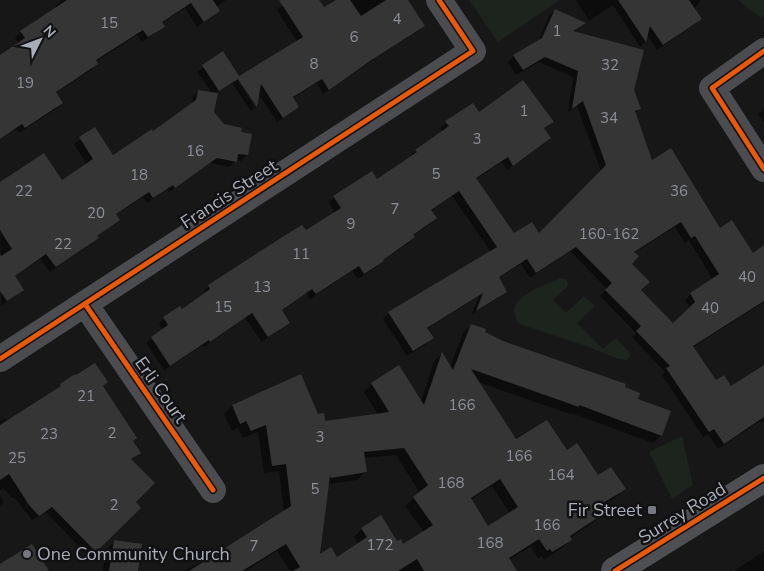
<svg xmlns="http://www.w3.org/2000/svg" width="764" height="571" font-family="'Nunito Sans',sans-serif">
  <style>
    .green { fill: #1d241e }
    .shadow { fill: #0007; fill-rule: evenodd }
    .building { fill: #353536; fill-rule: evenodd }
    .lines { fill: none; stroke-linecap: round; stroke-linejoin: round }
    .street { stroke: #4b4c50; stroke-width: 26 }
    .primary { stroke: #4d4f52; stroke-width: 28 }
    .cycleway-casing { stroke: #111113; stroke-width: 8 }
    .cycleway { stroke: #e8590c; stroke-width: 5 }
    .poi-dot { fill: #757880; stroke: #111113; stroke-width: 2 }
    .labels { text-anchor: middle; stroke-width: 5; stroke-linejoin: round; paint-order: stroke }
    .number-label { font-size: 15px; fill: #8b8f98 }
    .street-label { font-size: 18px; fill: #a8adb8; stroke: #111113 }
    .poi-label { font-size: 18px; fill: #a8adb8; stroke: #111113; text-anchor: end }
  </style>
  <rect width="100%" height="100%" fill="#171717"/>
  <g class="green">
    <path d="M469,0h91l-62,42z"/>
    <path d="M738,0h26v15l-3,3z"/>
    <path d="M561,278l5,1 2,5 -1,3 -14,13 13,13 18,-17 11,10 -18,17 26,26 10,-9 4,-1 13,14v4l-3,3 -9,-1 -29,-12 -69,-23c-22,-24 25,-39 41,-46z"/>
    <path d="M682,436l11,49 -21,14 -23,-47z"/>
  </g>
  <g class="shadow">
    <path d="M62,0h164l-10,7 2,4 -6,6 -15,10 -12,-19 -24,15 2,3 -6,6 -15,10 -5,-7 -42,27 1,2 -5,6 -36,23 7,10 -6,6 -37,24 -3,-4 -16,10v-82l19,-13 -4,-6 6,-6 36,-24 -2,-2z"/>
    <path d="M289,0h29l6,9 14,-9h69l16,26 -5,5 -55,35 -40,28 -6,-11 -25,16 6,8 -21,15 -19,-29 -19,-15h-3l19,29 -4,4 -19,-28 -16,10 -3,19 10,13 17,8 7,22 -6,6 -5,-1 -6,7 -20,-4 -41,29 -2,-3 -20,14 -4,-6 -28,18 3,5 -22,17 -5,7 -41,28 -10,-13 -26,18 9,12 -22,17 -1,-122 62,-2 25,-17 -13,-21 21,-15 18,28 40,-24 38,-27 2,-9 5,-6 14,2 -15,-21 26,-20 16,26 58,-36 -20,-32z"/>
    <path d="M576,0h125l-7,9 6,10 -5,5 -38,26 -10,-15 -2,7 -5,5 -27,-42 -24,16z"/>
    <path d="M555,11l29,12 -11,9 60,58 7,19 -5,4 17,49 67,68 33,24 12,-3v51l-71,45 23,35 15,6 33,-21v54l-2,2 -2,-2 -42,28 -10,-15 -5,3 -41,-62 3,-3 -33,-35 4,-4 -36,-37 7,-7 -37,-38 -40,27 -9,-14 -23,14 8,13 -6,6 -28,17 7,-18 -52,33 5,9 -6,6 -19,12 -24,-37 6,-6 102,-61 -39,-56 -21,15 4,7 -5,6 -18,12 2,1 -6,6 -26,18 -6,6 -18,12 -6,-8 -42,28 -4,-6 -25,18 8,11 -27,20 -17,-24 -41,29 -1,-2 -39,25 -18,-27 17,-13 -4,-6 5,-6 18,-7 23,-16 -2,-3 6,-6 75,-49 21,-6 30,-18 -6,-10 5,-6 43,-16 34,-24 -1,-1 6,-5 27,-19 -3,-4 5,-5 6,9 27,-18 74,8 -8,7 6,9 -6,6 -37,26 -5,-8 -26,17 38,56h25l62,-64 -24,-65 -9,7 5,-36 -34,-15 -23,13 -8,-13 6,-6 24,-14 11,-26zM675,227l10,16 4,-3 24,40 -22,14 -6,6 5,8 -17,16 -34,-34 -9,-26 4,-11z"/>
    <path d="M764,109v14l-6,-9z"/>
    <path d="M471,325l32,17 121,46 13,11 24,36 -8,8 -82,-30 -1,1 -92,-32 38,59 50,11 32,25 26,12 -8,8 -21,13 4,6 -8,8 -21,14 1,1 -8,8 -19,13 -2,-4 -4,2 -7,-12 -22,14 1,11h-220l-13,-20 -31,20h-61l23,-13 1,2 75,-48 -5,-41 -15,2 -6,-41 -15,6 -5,-10 -6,3 -8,-17 8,-8 68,-30 18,39 6,7 54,-7 -14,-23 8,-8 49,18 13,-41 8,-7 8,13 13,-34zM396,455l24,38 -15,13 19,26 -21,13 -41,-16 -8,8 5,7 -22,14 -18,-2 9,-72 29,-4 8,-8 -2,-14zM492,486l18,28 -22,14 -18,-28z"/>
    <path d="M74,376l33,6 -5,5 37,66 -8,7 4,42 5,6 -51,49 -43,-45 -14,8 -18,-23 -2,1 -9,-10 -3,3v-70l5,-3 2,4 48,-31z"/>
    <path d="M0,495l4,7 -4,4z"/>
    <path d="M114,542l23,29h-34l3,-21z"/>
    <path d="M764,551v20h-30z"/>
  </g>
  <g class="building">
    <path d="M67,0h146l7,11 -16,11 -13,-19 -29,19 3,5 -17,10 -5,-7 -47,30 2,4 -42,28 7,11 -38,25 -3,-4 -22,15v-84l25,-17 -5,-7z"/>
    <path d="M279,0h40l5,7 12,-7h14l11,16 25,-16h22l17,26 -55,35 -41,29 -7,-11 -29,18 6,10 -16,11 -22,-34 -4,23 -19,-28 -19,12 -17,-26 21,-14 16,25 64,-39z"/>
    <path d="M618,0h71l13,19 -39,26 -13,-19 -4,16z"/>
    <path d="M555,9l31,14 -13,8 71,19 -10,40 7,19 -6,2 17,49 19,-12 49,80 12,-8 21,33 11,-8v56l-71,45 23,34 8,-5 7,11 33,-21v52l-40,27 -10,-15 -5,3 -43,-64 4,-2 -34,-35 5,-5 -36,-36 7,-7 -36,-36 -40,26 -9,-14 -28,18 8,15 -31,19 7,-18 -56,35 7,10 -21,13 -25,-39 109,-65 -38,-56 -28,19 6,8 -24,17 2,2 -32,23 1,1 -20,13 -5,-8 -43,28 -4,-5 -30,21 8,13 -22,14 -16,-24 -42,29 -1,-2 -39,26 -19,-29 17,-12 -5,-8 17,-11 2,3 28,-20 -2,-4 76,-49 18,-11 4,5 35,-22 -8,-12 39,-25 5,8 40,-27 -2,-2 34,-24 -4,-5 28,-18 6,9 44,-32 31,42 -10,6 7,10 -38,28 -5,-9 -32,21 38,55 18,-11 7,11 67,-68 -23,-64 -11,8 6,-38 -33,-14 -22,13 -10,-15 29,-17zM681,222l10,16 4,-2 24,38 -29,19 5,9 -22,21 -32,-33 9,-8 -18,-18 7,-8 -5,-4z"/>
    <path d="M198,90l20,3 -4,19 10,12 18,4 -1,4 11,2 -4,21 -10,-1 -1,8 -20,-4 -42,30 -2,-3 -20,13 -4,-6 -33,22 4,6 -23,16 2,2 -43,29 -10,-13 -31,22 9,14 -17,11 -7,-10v-37l1,2 11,-7 -12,-19v-48l44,-29 18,27 31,-21 -14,-22 16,-10 18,28 39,-26 1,2 43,-31z"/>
    <path d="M471,324l15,5 -1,3 18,9 123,43 -1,3 15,6 -2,6 33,12 -9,25 -83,-31v2l-108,-38 45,70 31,-19 20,30 10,-7 21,32 13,-8 15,22 -31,19 5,8 -30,20 2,4 -20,12 -2,-3 -3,2 -8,-12 -30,19 8,13h-93l-7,-12 -19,12h-105l7,-4 -14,-23 -44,27h-53l102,-65 -5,-42 -14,2 -6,-41 -15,6 -5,-10 -6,3 -8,-19 69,-31 17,40 6,-1 1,8 64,-9 -18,-29 28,-18 25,40 18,-53 11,18zM404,448l24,37 -15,12 20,28 -30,19 -2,-5 -4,2 -16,-26 -20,13 6,9 -30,20 -6,-10 -11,7 10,-78 1,2 36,-6 -3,-20zM500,479l18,28 -30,19 -17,-28z"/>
    <path d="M95,363l13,19 -5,4 34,52 -4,3 8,12 -10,6 24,24 -19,19 5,6 -45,44 -44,-45 -13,9 -10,-11 -20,-31 -9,6v-55l61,-39 -1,-2 15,-10 1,1z"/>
    <path d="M114,540l28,4 -4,27h-29z"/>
    <path d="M32,544l17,27h-49v-7z"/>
  </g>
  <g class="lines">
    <g class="street">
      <path d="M764,51l-52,37 52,81"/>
      <path d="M85,304l128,186"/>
      <path d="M0,359l473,-308 -34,-51"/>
    </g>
    <path class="primary" d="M615,571l149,-93"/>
    <g class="cycleway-casing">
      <g id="cycleway">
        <path d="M764,51l-52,37 52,81"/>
        <path d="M85,304l128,186"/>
        <path d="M0,359l473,-308 -34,-51"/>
        <path d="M615,571l149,-93"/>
      </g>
    </g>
    <use href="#cycleway" class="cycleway"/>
  </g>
  <g class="poi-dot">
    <rect x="647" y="505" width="10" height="10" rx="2.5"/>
    <circle cx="27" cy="554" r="5"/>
  </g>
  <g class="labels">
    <g class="number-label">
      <text x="397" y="24">4</text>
      <text x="109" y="28">15</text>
      <text x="557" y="36">1</text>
      <text x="354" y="42">6</text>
      <text x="314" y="69">8</text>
      <text x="610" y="70">32</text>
      <text x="25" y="88">19</text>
      <text x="524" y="116">1</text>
      <text x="609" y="123">34</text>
      <text x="477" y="144">3</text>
      <text x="195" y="156">16</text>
      <text x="436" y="179">5</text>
      <text x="139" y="180">18</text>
      <text x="24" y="196">22</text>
      <text x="679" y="196">36</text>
      <text x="395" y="214">7</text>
      <text x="96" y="218">20</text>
      <text x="351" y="229">9</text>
      <text x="609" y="239">160-162</text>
      <text x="63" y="249">22</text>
      <text x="301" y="259">11</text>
      <text x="747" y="282">40</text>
      <text x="262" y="292">13</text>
      <text x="223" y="312">15</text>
      <text x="710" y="313">40</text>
      <text x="86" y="401">21</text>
      <text x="462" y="410">166</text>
      <text x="112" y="438">2</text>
      <text x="49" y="439">23</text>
      <text x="320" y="442">3</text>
      <text x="519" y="461">166</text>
      <text x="17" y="463">25</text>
      <text x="561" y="480">164</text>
      <text x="451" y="488">168</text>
      <text x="315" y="494">5</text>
      <text x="114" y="510">2</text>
      <text x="547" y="530">166</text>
      <text x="490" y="548">168</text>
      <text x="380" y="550">172</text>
      <text x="254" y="551">7</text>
    </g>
    <g class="street-label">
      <text transform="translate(229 194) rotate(-33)" y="6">Francis Street</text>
      <text transform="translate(161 390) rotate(55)" y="6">Erli Court</text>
      <text transform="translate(682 513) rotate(-32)" y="6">Surrey Road</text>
    </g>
    <g class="poi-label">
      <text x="642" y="516">Fir Street</text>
      <text x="37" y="560" text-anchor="start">One Community Church</text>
    </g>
  </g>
  <g transform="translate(40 40) rotate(48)" stroke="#111113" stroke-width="4" paint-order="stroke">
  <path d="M0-4L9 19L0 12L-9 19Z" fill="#a8adb8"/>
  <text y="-8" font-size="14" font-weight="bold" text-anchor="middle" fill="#a8adb8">N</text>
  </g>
</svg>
